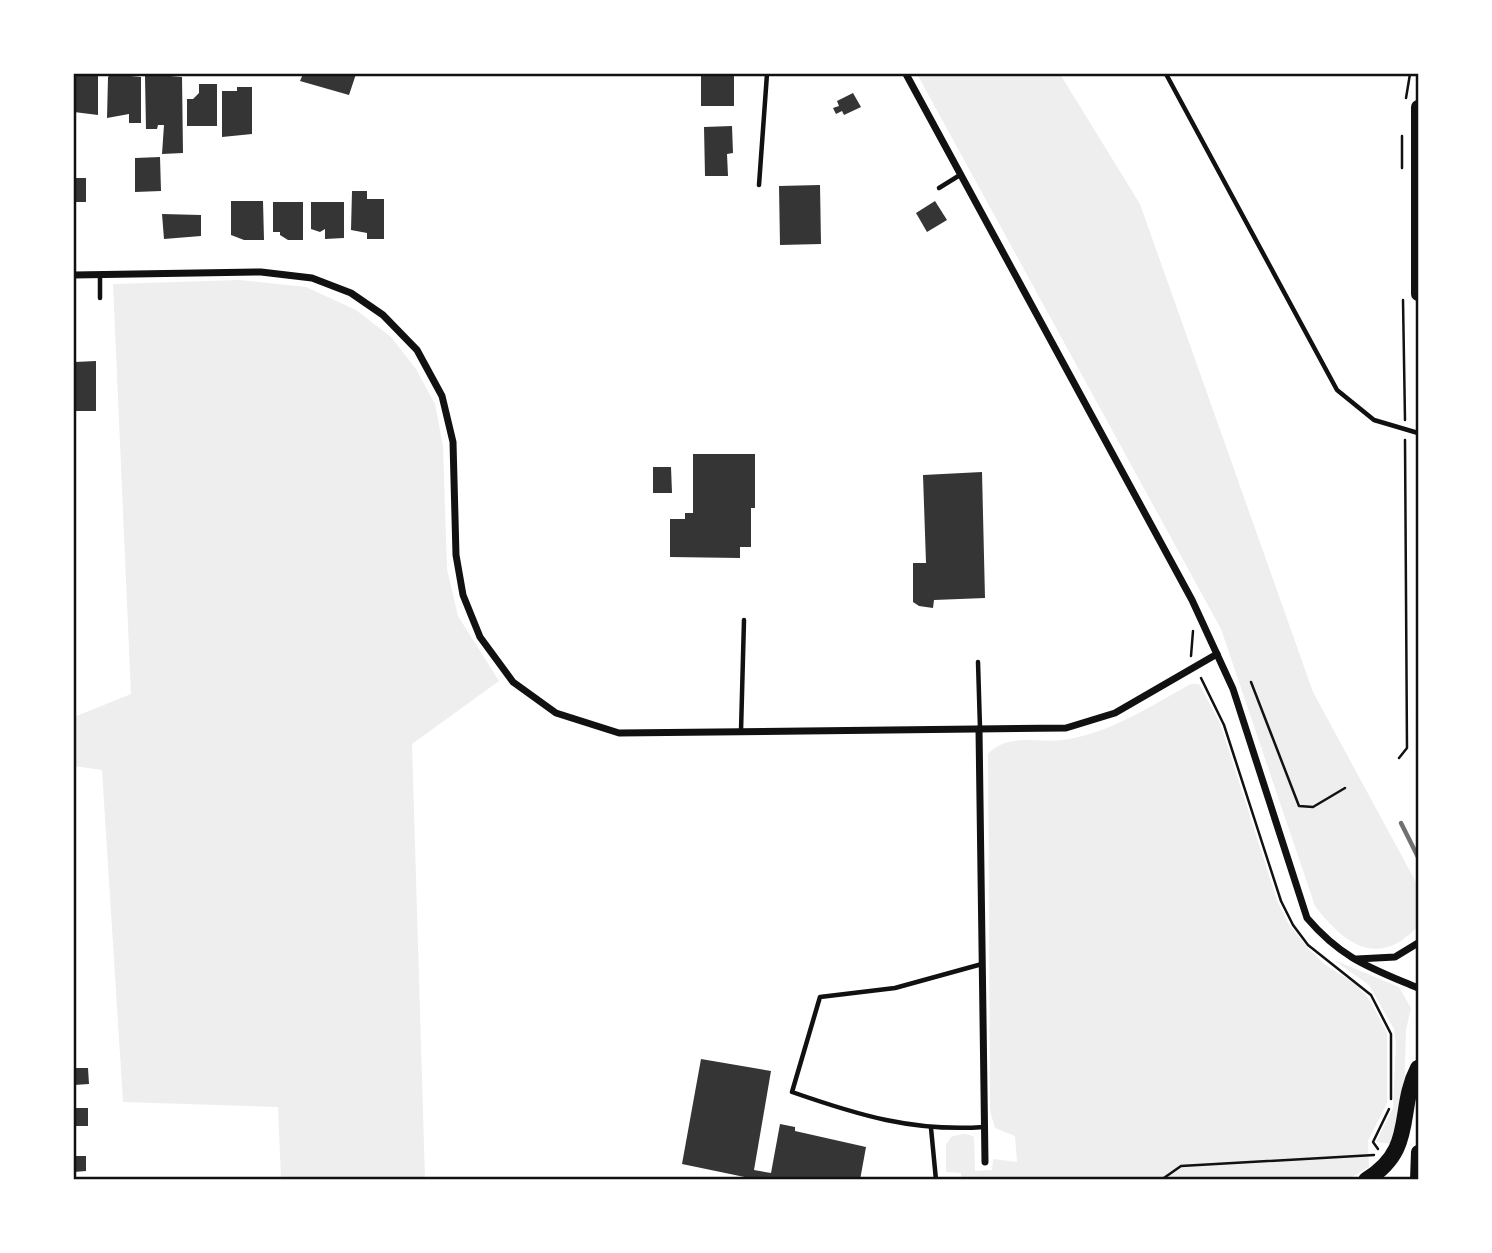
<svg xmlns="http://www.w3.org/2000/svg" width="1492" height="1253" font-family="'Roboto Condensed',sans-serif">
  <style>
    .green { fill: #eee }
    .building { fill: #353535 }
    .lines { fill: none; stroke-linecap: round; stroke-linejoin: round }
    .path { stroke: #111; stroke-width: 2.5 }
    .service { stroke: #111; stroke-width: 4.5 }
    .minor { stroke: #111; stroke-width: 7 }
    .primary { stroke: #111; stroke-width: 14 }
    .motorway { stroke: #111; stroke-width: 16 }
    .rail { stroke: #707070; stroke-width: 4.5 }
    .neatline { fill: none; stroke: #111; stroke-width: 2.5 }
  </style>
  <rect width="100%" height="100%" fill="#fff"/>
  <g class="green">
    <path d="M917,74h143l80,130 173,488 104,192v43c-39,42 -73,17 -102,-21l-94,-277z"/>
    <path d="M240,280l66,7 50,23 35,27 25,32 19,35 8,42 4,123 11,47 41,65 -87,63 13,435h-144l-3,-72 -155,-5 -21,-332 -28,-4v-49l57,-23 -18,-410z"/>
    <path d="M1191,684h8l21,39 57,177 11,23 20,25 16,16 33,21 14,17 16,31v70l-19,38 1,26 -17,10 -18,3h-373v-7l-15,-1v-27l5,-8c9,-3 15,-5 23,0l1,34 17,-1 1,-11 24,3 -2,-26 -20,-8 -5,-17 -2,-357c21,-23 53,-9 81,-15 45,-8 83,-34 122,-55z"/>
    <path d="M1334,960l65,27 12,21 -5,22 -2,75 -12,39 -16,-2 17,-34 3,-64 -2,-15 -25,-44z"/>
  </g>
  <g class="building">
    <path d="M74,74h24v41l-24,-3z"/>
    <path d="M111,74l30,3v46h-12v-9l-22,4 1,-41z"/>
    <path d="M148,74l34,3 1,76 -21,1 2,-29h-6l-1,4h-11l-1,-53z"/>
    <path d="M303,74h53l-7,21 -49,-14z"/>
    <rect x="701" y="74" width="33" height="32"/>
    <path d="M199,84h18v42h-30v-27h6l6,-6z"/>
    <path d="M237,87h15v47l-30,3v-46h15z"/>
    <path d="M853,93l8,14 -17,8 -2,-4 -6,3 -3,-6 6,-2 -2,-5z"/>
    <path d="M732,126l1,27 -6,1 1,22h-23l-1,-49z"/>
    <path d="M160,157l1,34 -26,1v-34z"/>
    <rect x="74" y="178" width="12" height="24"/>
    <path d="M820,185l1,59 -41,1 -1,-59z"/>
    <path d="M352,191h15v8h17v40h-17v-6l-16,-3z"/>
    <path d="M231,201h32l1,39h-20l-13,-5z"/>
    <path d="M935,201l12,19 -20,12 -11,-19z"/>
    <path d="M273,202h30v38h-15l-8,-5v-3h-7z"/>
    <path d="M311,202h33v36l-19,1v-10l-5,3 -9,-3z"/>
    <path d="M162,214l39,1v21l-37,3z"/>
    <path d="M96,361v50h-22l1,-49z"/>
    <path d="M693,454h62v54h-4v39h-11v11l-70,-1v-38h15v-6h8z"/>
    <path d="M653,467h18l1,26h-19z"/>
    <path d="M982,472l3,126 -51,2 -1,8 -14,-2 -6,-4v-39h13l-3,-88z"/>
    <path d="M701,1059l70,12 -17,99 17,3 9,-49 15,3v4l71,16 -6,33h-101l-77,-16z"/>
    <path d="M74,1068h14l1,16 -15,1z"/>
    <rect x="74" y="1108" width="14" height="18"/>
    <path d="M74,1156h12v15l-12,1z"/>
  </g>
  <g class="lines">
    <g class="path">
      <path d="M1406,98l4,-24"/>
      <path d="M1402,168v-32"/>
      <path d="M1403,300l2,120"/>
      <path d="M1191,656l2,-25"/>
      <path d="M1201,678l23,47 57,176 12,24 15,20 63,50 20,39v65"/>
      <path d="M1251,682l48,124 14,1 32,-19"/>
      <path d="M1399,758l8,-10 -2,-308"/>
      <path d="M1378,1149l-5,-7 16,-33"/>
      <path d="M1161,1180l20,-14 193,-11"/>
    </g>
    <g class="service">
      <path d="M1166,74l171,316 37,30 44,13"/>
      <path d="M759,185l8,-111"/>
      <path d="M939,188l21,-13"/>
      <path d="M100,275v23"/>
      <path d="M978,662l2,66"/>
      <path d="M741,731l3,-111"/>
      <path d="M982,964l-87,24 -75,9 -28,95c66,23 121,40 192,35"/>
      <path d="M931,1128l5,52"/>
    </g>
    <g class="minor">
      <path d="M906,74l286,526 41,89 74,229c35,41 64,50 111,70"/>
      <path d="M74,275l187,-3 51,6 39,15 32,22 34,35 25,46 11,46 3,113 7,40 17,42 33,45 43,31 63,20 447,-5 49,-15 102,-59"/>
      <path d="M979,729l6,433"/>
      <path d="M1357,959l38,-2 23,-14"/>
    </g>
    <g class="primary">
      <path d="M1418,107v187"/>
      <path d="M1417,1180l1,-28"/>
    </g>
    <path class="motorway" d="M1366,1180c51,-31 30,-70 52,-112"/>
    <path class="rail" d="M1401,823l17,34"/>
  </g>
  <rect width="1492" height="1253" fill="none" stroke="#ffffff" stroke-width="150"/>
  <rect x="75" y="75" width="1342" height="1103" class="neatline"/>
</svg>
